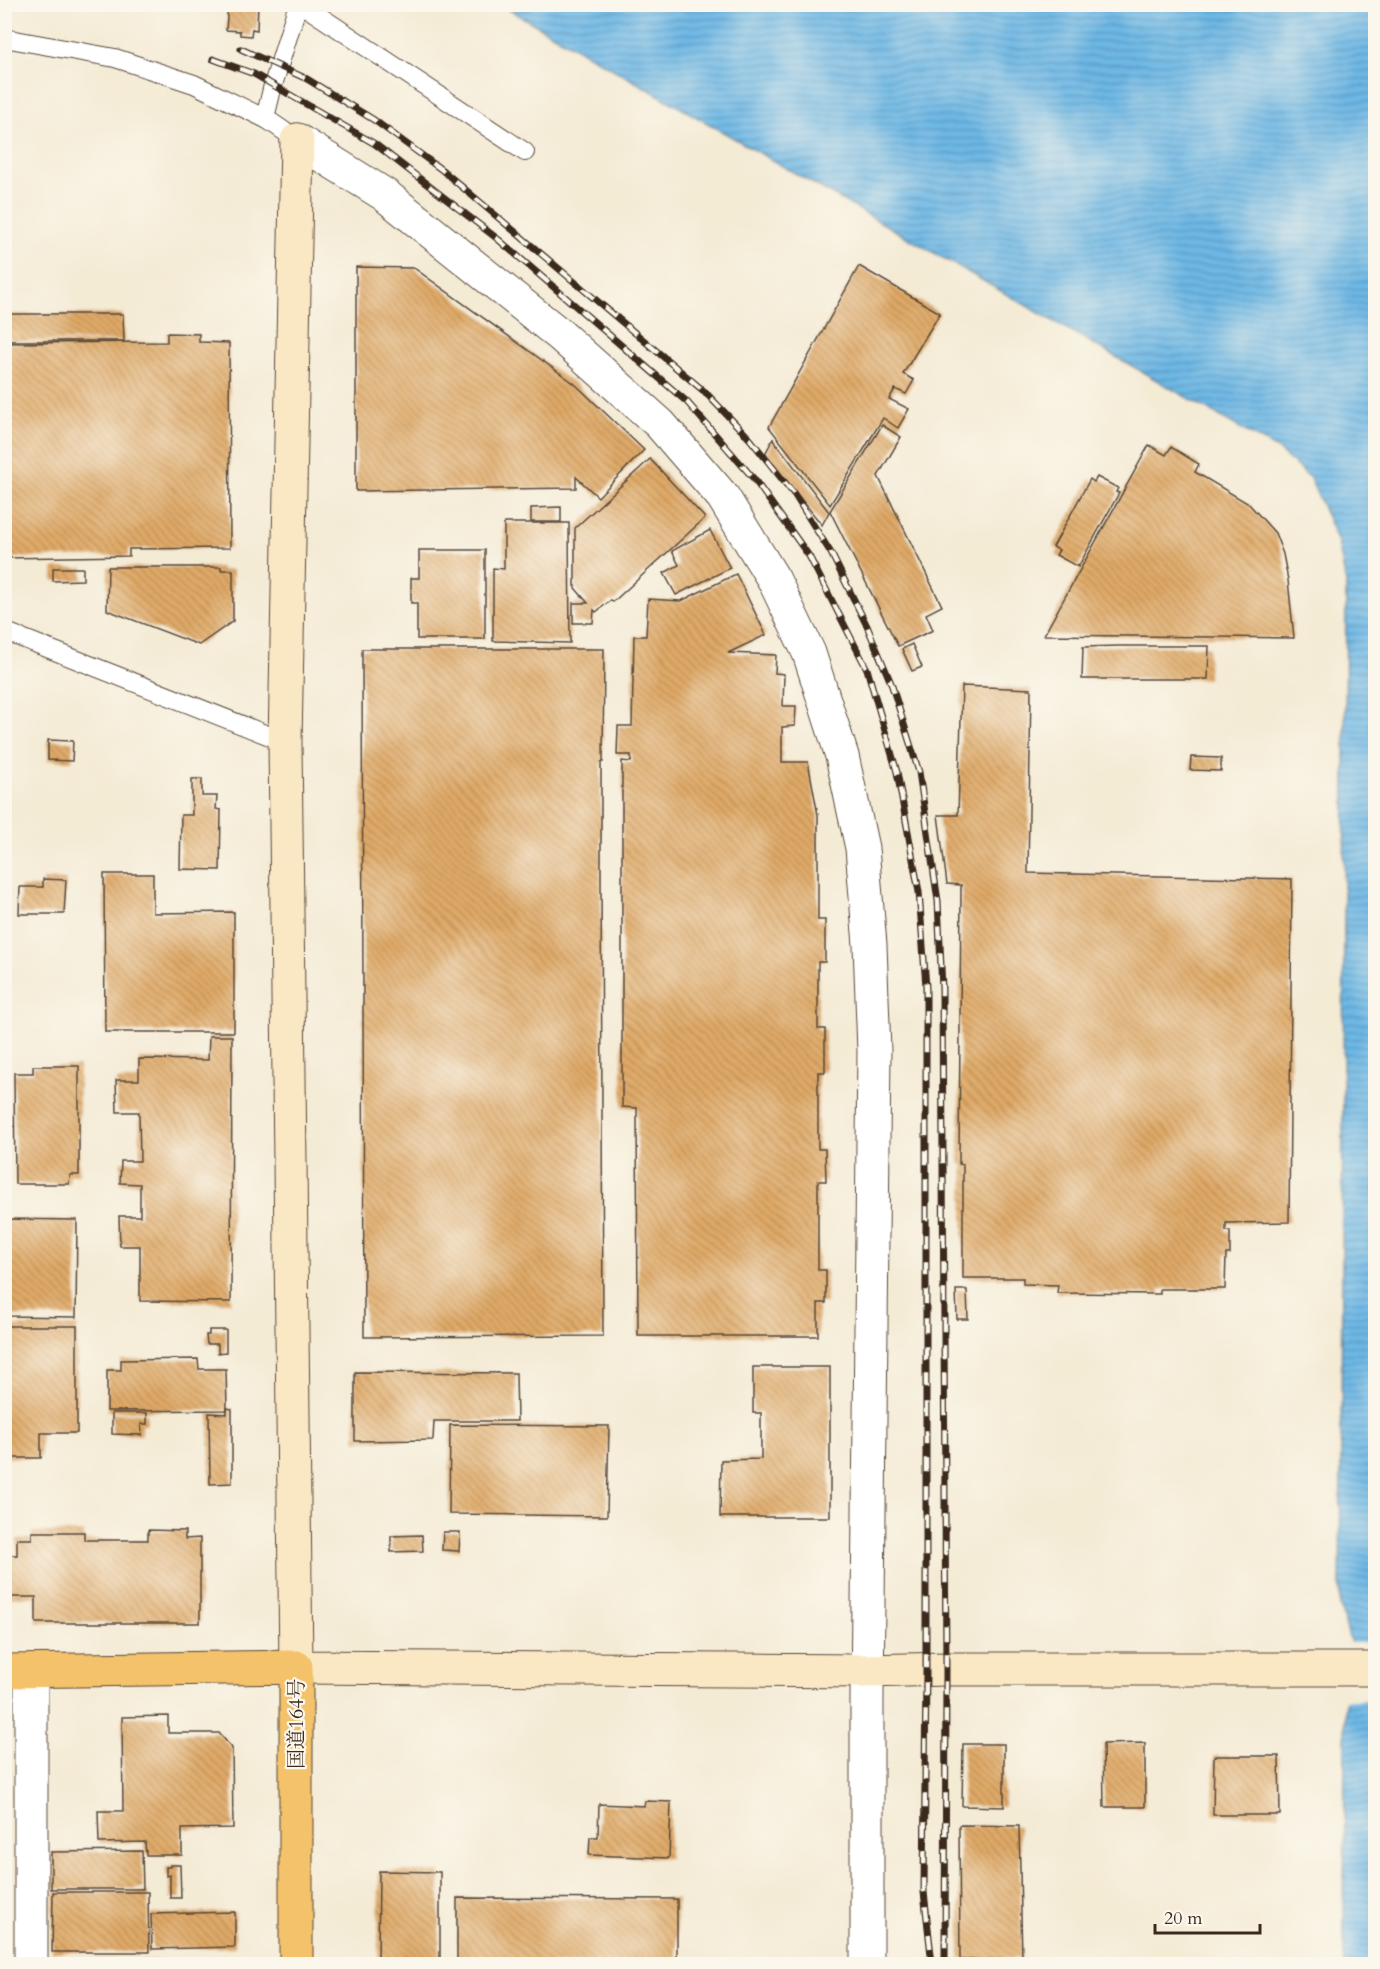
<svg xmlns="http://www.w3.org/2000/svg" width="1380" height="1969" font-family="Cardo,'Noto Serif JP',serif">
  <style>
    .water { fill: url(#water-rules); stroke: #547182; stroke-width: 1.5 }
    .pier { fill: #f4ebd5 }
    .building { fill: url(#building-back-hatch) }
    .lines { fill: none; stroke-linecap: round; stroke-linejoin: round }
    .lane-casing { stroke: #574739; stroke-width: 20 }
    .street-casing { stroke: #574739; stroke-width: 35 }
    .secondary-casing { stroke: #574739; stroke-width: 35 }
    .highway-casing { stroke: #574739; stroke-width: 35 }
    .lane { stroke: #fff; stroke-width: 18 }
    .street { stroke: #fff; stroke-width: 33 }
    .secondary { stroke: #fae7c3; stroke-width: 33 }
    .highway { stroke: #f3c26a; stroke-width: 33 }
    .rail-casing { stroke: #3b2a1e; stroke-width: 7 }
    .rail { stroke: #fbf7ec; stroke-width: 4.5; stroke-dasharray: 14; stroke-linecap: butt }
    .labels { text-anchor: middle; stroke-width: 4.5; stroke-linejoin: round; paint-order: stroke }
    .street-label { font-size: 20px; fill: #3b2a1e; stroke: #fbf7ec }
  </style>
  <defs>
    <pattern id="water-rules" width="6" height="5" patternUnits="userSpaceOnUse" patternTransform="scale(1.5)"><rect width="6" height="5" fill="#6db8e6"/><path d="M0 2.5h6" fill="none" stroke="#5b96ba"/></pattern>
    <pattern id="building-back-hatch" width="6" height="6" patternUnits="userSpaceOnUse" patternTransform="scale(1.5)"><rect width="6" height="6" fill="#e0aa68"/><path d="M-1 5l2 2M0 0l6 6M5-1l2 2" fill="none" stroke="#b78b55"/></pattern>
  </defs>
  <rect width="100%" height="100%" fill="#fbf7ec"/>
  <filter id="ink" filterUnits="userSpaceOnUse"><feTurbulence type="fractalNoise" baseFrequency=".0167" numOctaves="2"/><feDisplacementMap in="SourceGraphic" scale="12" xChannelSelector="R" yChannelSelector="G"/><feConvolveMatrix kernelMatrix="1 2 1 2 8 2 1 2 1" color-interpolation-filters="sRGB"/></filter>
  <filter id="wash" filterUnits="userSpaceOnUse"><feTurbulence type="fractalNoise" baseFrequency=".008" numOctaves="4" result="noise"/><feDisplacementMap in="SourceGraphic" scale="24" xChannelSelector="R" yChannelSelector="G"/><feGaussianBlur stdDeviation="1.35" result="paint"/><feColorMatrix in="noise" values="0 0 0 0 0 0 0 0 0 0 0 0 0 0 0 0 0 1.4 0 .05"/><feComposite in="paint" operator="in"/></filter>
  <g filter="url(#wash)">
    <rect width="100%" height="100%" fill="#f4ebd5"/>
    <path class="water" d="M501,5h874v1959h-31l1,-253 6,-67 -11,-38 6,-1024 -8,-40 -28,-64 -33,-29z"/>
    <path class="pier" d="M1347,1643h28v57h-32z"/>
    <g id="blocks">
      <g class="building">
        <path d="M228,4h30l-1,26 -5,-1 -1,7 -11,-1v-4l-14,-1z"/>
        <path d="M859,266l81,47 -37,61 11,6 -8,14 -11,-5 -6,10 20,10 -11,19 -15,-10 -53,87 -61,-78z"/>
        <path d="M356,267l58,1 161,116 69,66 -46,47 -22,-20v11l-220,3z"/>
        <path d="M4,314h119l1,27h-120z"/>
        <path d="M167,333l32,1v8l30,1 1,205 -101,1v7l-125,2v-215l163,-1z"/>
        <path d="M882,425l19,12 -23,39 64,130 -16,8 7,16 -35,16 -68,-135z"/>
        <path d="M773,439l56,73 -7,13 -57,-71z"/>
        <path d="M1149,445l17,10 5,-8 28,17 -4,8 54,32 26,29 8,21 5,26 6,58 -250,-3z"/>
        <path d="M650,459l55,59 -92,84 -2,-2 -15,12 -2,-2 -1,13h-20v-20h15l-13,-15v-60z"/>
        <path d="M1097,477l21,11 -2,4 3,1 -41,74 -22,-12 3,-5 -6,-3 37,-68 4,3z"/>
        <path d="M561,507v15h-30v-14z"/>
        <path d="M504,523h65l1,120 -77,-2v-73l11,1z"/>
        <path d="M710,530l20,38 -54,27 -12,-22 15,-8 -7,-14z"/>
        <path d="M419,550h66v89h-68v-36h-6v-25h8z"/>
        <path d="M108,567h113v3h12v51l-34,24 -92,-35z"/>
        <path d="M53,568h30v12l-30,1z"/>
        <path d="M736,574l30,61 -38,18 48,2 -1,18 9,1 -1,32h13l-1,20 -13,1v35h26l10,53v105h7v42h-7v67h7v43h-7v77h7l1,32h-8v89h8v33h-8v33h-180l-1,-228 -15,-1v-346l9,1v-7h-14l1,-29h14l2,-90h12l2,-37 33,2z"/>
        <path d="M912,644l10,23 -10,4 -10,-22z"/>
        <path d="M1118,646h91l-1,33h-126l1,-32z"/>
        <path d="M362,649h242l-1,113h-2v118l2,456 -239,1z"/>
        <path d="M962,686l69,3 -3,184 264,6 -3,343 -63,1v8h4v23h-4l-1,35h-65v5l-103,-1 1,-8 -35,-1v-6h-60v-113l-4,-1 2,-279 -14,-1 -9,-69h20z"/>
        <path d="M48,740l25,1 -1,20 -24,-1z"/>
        <path d="M1191,757l30,1v13l-31,-1z"/>
        <path d="M192,779h10v17h15l-1,13 5,1 -1,60 -40,-1 1,-54h11z"/>
        <path d="M104,874h49v39l81,-1v120h-129z"/>
        <path d="M43,879l23,1 -2,34h-45l1,-27h23z"/>
        <path d="M209,1036h23l-1,266 -91,-1v-55h-20l-1,-30h21v-32l-20,-1 1,-22h19l-1,-49h-22l-1,-32h23v-21l69,1z"/>
        <path d="M33,1066h46v109h-9l-1,9h-54l-1,-111h19z"/>
        <path d="M4,1219l73,1 -1,97 -72,-1z"/>
        <path d="M956,1290h11l1,29h-11z"/>
        <path d="M4,1326h73v107h-36v25h-37z"/>
        <path d="M209,1330h17v22l-8,1v-9h-11l-1,-9h3z"/>
        <path d="M198,1359l1,10h27l1,41 -120,1v-41h14v-10z"/>
        <path d="M753,1367h77v150h-110l1,-57 40,-1v-46h-8z"/>
        <path d="M355,1372l161,1 1,48h-83l-1,19 -78,1z"/>
        <path d="M227,1408l5,1v74l-22,1 -1,-71 18,1z"/>
        <path d="M112,1413h35v11h-6l1,11 -30,-1z"/>
        <path d="M450,1425l159,1 -2,90 -158,-2z"/>
        <path d="M148,1530l37,1v8l15,-1v85h-164v-26h-26v-42h7v-16h15v-7h52v8h64z"/>
        <path d="M443,1532h17l-1,19 -17,-1z"/>
        <path d="M422,1535l1,16 -32,1v-16z"/>
        <path d="M168,1716v17h51l13,15 1,80 -51,1v26h-36l-1,-13 -46,1 -1,-32h25l-1,-94z"/>
        <path d="M1145,1743v64h-41l-1,-63z"/>
        <path d="M963,1744h41v63l-42,-1z"/>
        <path d="M1214,1756h65l1,59h-67z"/>
        <path d="M645,1801l26,1 -2,56 -80,-3 1,-18h8l1,-33 45,2z"/>
        <path d="M959,1825l60,1 3,133 -62,1z"/>
        <path d="M142,1851l1,38h-92v-37z"/>
        <path d="M170,1865h10l1,33h-11v-23l-4,1v-9h4z"/>
        <path d="M379,1871l61,1v92h-62z"/>
        <path d="M53,1892h95l1,60h-97z"/>
        <path d="M457,1898l220,1v65h-220z"/>
        <path d="M235,1912v35l-83,2 -1,-35z"/>
        <rect x="54" y="1960" width="142" height="4"/>
      </g>
    </g>
  </g>
  <g filter="url(#ink)">
    <use href="#blocks" fill-opacity="0" stroke="#574739" stroke-width="1.5"/>
    <g class="lines">
      <g class="lane-casing">
        <g id="lane">
          <path d="M301,4l224,148"/>
          <path d="M4,38l111,20 79,26 72,35"/>
          <path d="M297,140l-32,-22 8,-33 25,-81"/>
          <path d="M4,631l281,111"/>
        </g>
      </g>
      <g class="street-casing">
        <g id="street">
          <path d="M297,140l88,55 174,139 101,90 63,73 51,83 35,73 33,103 20,92 8,97 4,106 -7,647v266"/>
          <path d="M31,1671v293"/>
        </g>
      </g>
      <g class="secondary-casing">
        <path id="secondary" d="M297,140l-12,602 11,925 571,4 79,-2h430"/>
      </g>
      <g class="highway-casing">
        <path id="highway" d="M4,1671l292,-4v297"/>
      </g>
      <use href="#lane" class="lane"/>
      <use href="#street" class="street"/>
      <use href="#secondary" class="secondary"/>
      <use href="#highway" class="highway"/>
      <g class="rail-casing">
        <g id="rail">
          <path d="M241,49l66,30 67,41 68,50 263,222 45,47 44,55 37,59 36,73 24,57 28,89 19,129 4,88 4,680 -1,295"/>
          <path d="M213,59l41,15 121,70 124,96 188,162 67,77 55,77 58,113 30,103 22,120 7,95v683l-2,222 8,72"/>
        </g>
      </g>
      <use href="#rail" class="rail"/>
    </g>
  </g>
  <g class="labels">
    <g class="street-label">
      <text transform="translate(296 1724) rotate(-90)" y="7">国道164号</text>
    </g>
  </g>
  <rect width="1380" height="1969" fill="none" stroke="#fbf7ec" stroke-width="24"/>
  <path d="M1155 1924v9h105v-9" fill="none" stroke="#3b2a1e" stroke-width="3"/>
  <text x="1164" y="1924" font-size="18" fill="#3b2a1e" stroke="#fbf7ec" stroke-width="4.5" paint-order="stroke">20 m</text>
</svg>
